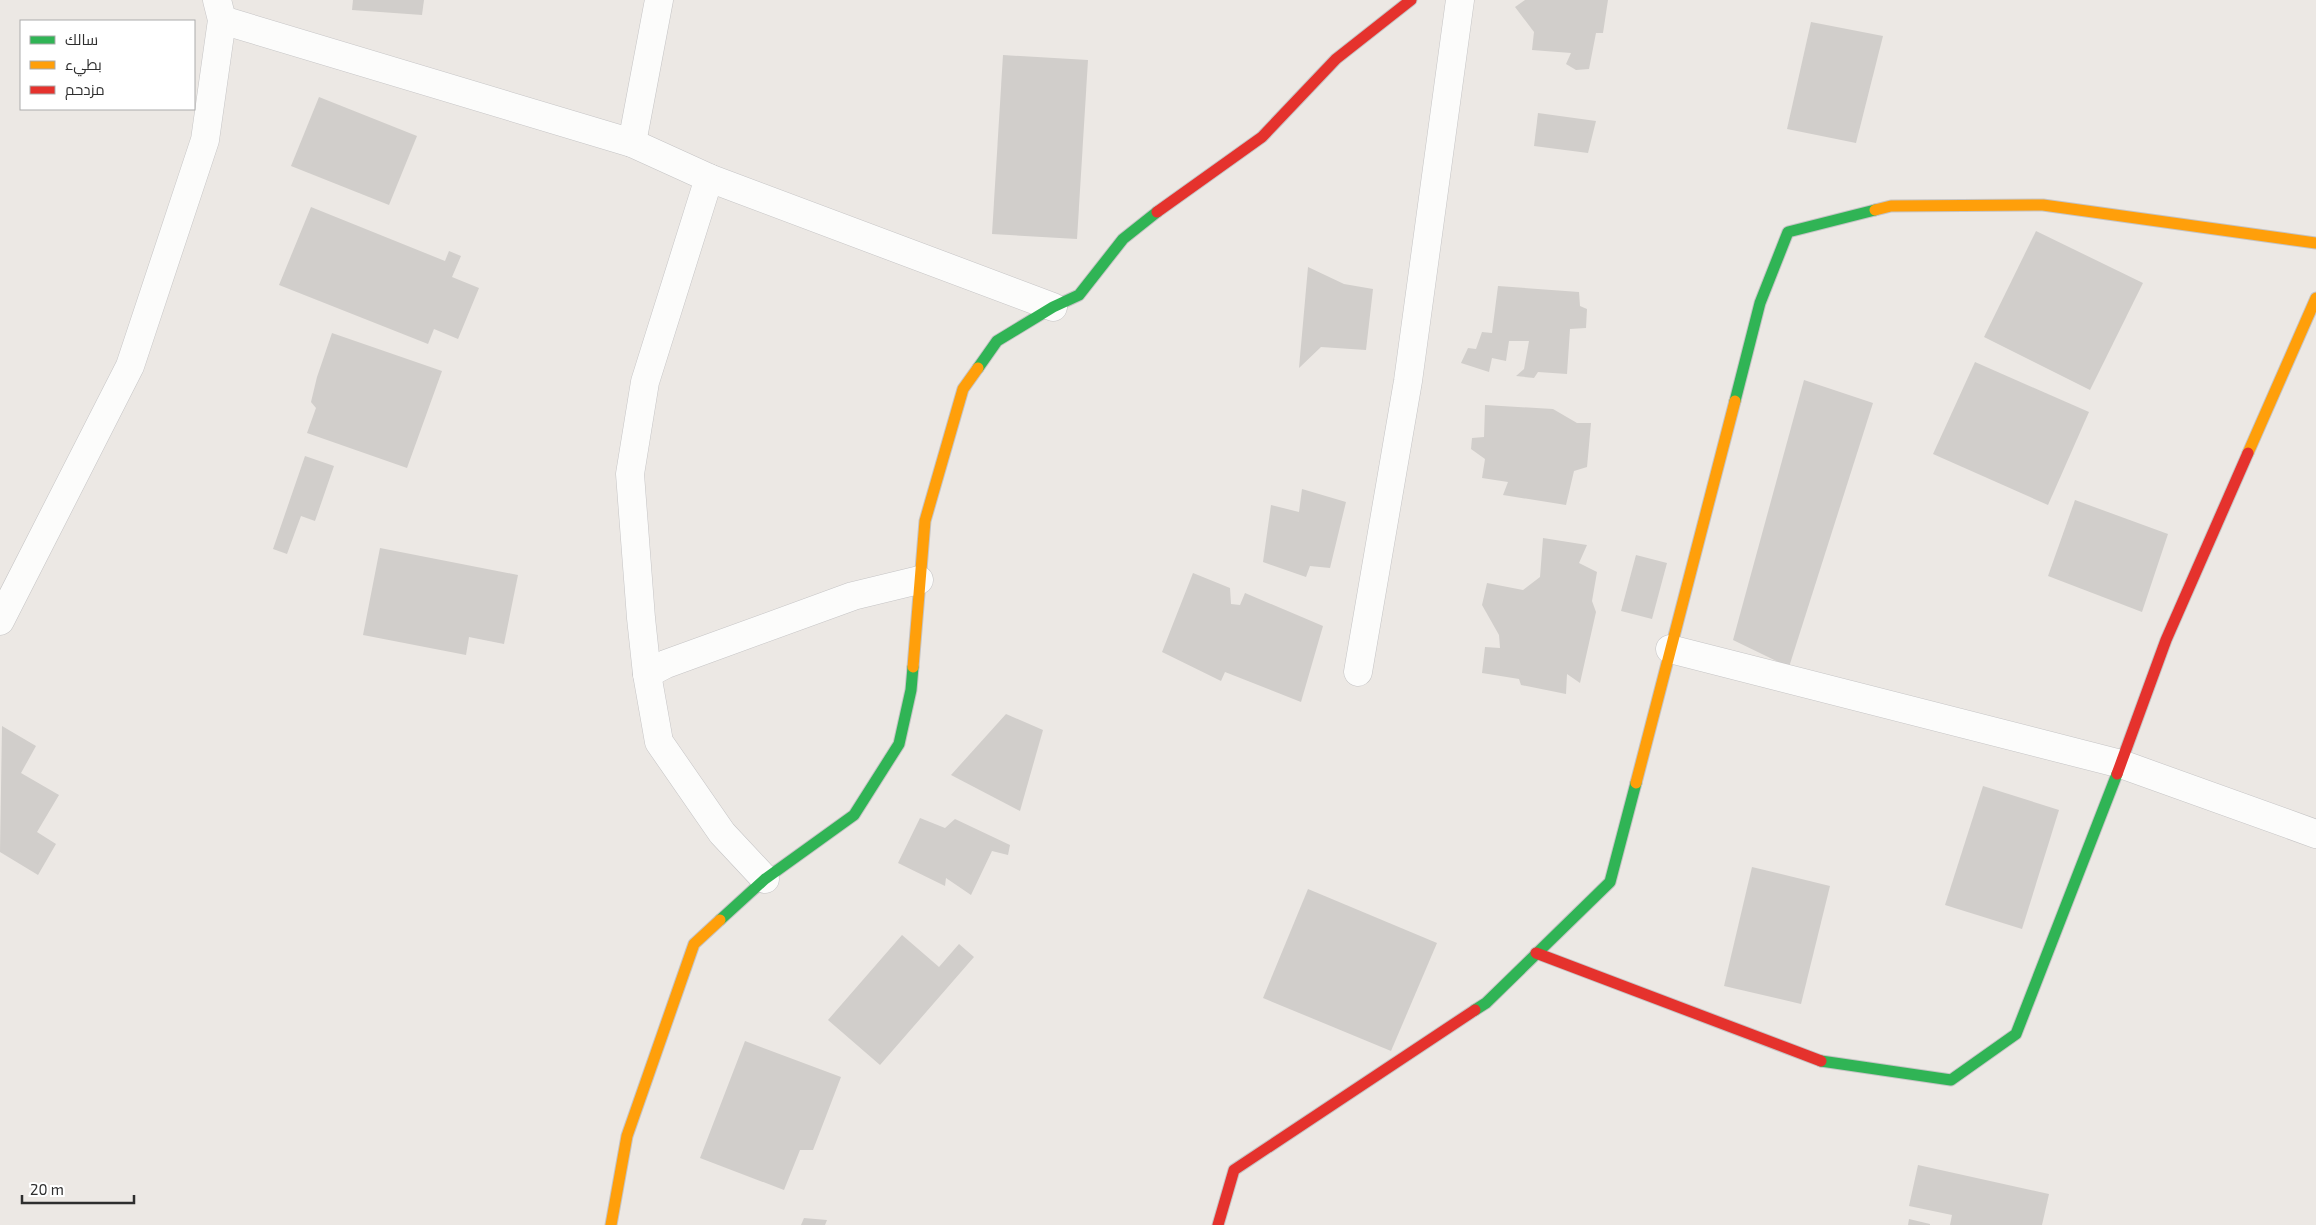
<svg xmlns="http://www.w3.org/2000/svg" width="2316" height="1225" font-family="'Exo 2',Cairo,sans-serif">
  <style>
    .building { fill: #d1cecb }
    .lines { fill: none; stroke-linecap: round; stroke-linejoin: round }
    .street-casing { stroke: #c5c4c5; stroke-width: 29 }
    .fast-casing { stroke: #c5c4c5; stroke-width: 13 }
    .slow-casing { stroke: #c5c4c5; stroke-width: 13 }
    .jam-casing { stroke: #c5c4c5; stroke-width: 13 }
    .street { stroke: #fcfcfb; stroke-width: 28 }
    .fast { stroke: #30b455; stroke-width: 11 }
    .slow { stroke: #ff9f0a; stroke-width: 11 }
    .jam { stroke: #e5322d; stroke-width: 11 }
  </style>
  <rect width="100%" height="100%" fill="#ece8e4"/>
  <g class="building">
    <path d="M353,0h71l-2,15 -70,-5z"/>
    <path d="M1525,0h83l-5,33h-7l-7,36 -13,1 -10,-6 5,-11 -39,-3 2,-18 -19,-25z"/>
    <path d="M1811,22l72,14 -27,107 -69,-14z"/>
    <path d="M1003,55l85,5 -11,179 -85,-5z"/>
    <path d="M319,97l98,39 -28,69 -98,-39z"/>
    <path d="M1538,113l58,8 -8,32 -54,-7z"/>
    <path d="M311,207l134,54 4,-10 12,5 -9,21 27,11 -21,51 -24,-10 -6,15 -149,-59z"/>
    <path d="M2036,231l107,52 -53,107 -106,-53z"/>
    <path d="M1308,267l36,17 29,5 -7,61 -45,-3 -22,21z"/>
    <path d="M1498,286l81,6 1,14 7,3 -1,19 -16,1 -3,45 -29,-2 -4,6 -18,-2 8,-7 5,-28h-20l-3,20 -14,-3 -3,14 -28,-9 7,-15 8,1 6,-17 10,1z"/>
    <path d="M332,333l110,38 -35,97 -100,-35 9,-25 -5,-6 6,-25z"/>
    <path d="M1975,362l114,50 -41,93 -115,-51z"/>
    <path d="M1804,380l69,23 -84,264 -56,-27z"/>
    <path d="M1485,405l68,4 24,14h14l-4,44 -13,4 -8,34 -63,-10 5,-13 -26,-4 3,-19 -14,-10 1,-11 12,-1z"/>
    <path d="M305,456l29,10 -19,55 -14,-5 -14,38 -14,-5z"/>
    <path d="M1302,489l44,13 -16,66 -20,-2 -4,11 -43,-15 8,-57 28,7z"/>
    <path d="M2075,500l93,34 -26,78 -94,-36z"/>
    <path d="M1543,538l44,7 -8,18 18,9 -5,29 4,11 -16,71 -13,-9 -1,20 -45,-9 -2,-6 -37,-6 3,-26 15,1 -1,-13 -17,-30 5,-22 36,7 17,-13z"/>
    <path d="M380,548l138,27 -14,69 -35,-7 -3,18 -103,-20z"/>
    <path d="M1636,555l31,8 -15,56 -31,-8z"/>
    <path d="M1193,573l37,15 1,16 9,1 5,-12 78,33 -22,76 -76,-30 -4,9 -59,-29z"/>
    <path d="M1006,714l37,16 -23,81 -69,-36z"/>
    <path d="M2,726l34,20 -15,27 38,22 -22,37 19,12 -18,31 -38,-23z"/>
    <path d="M1983,786l76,24 -37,119 -77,-24z"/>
    <path d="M920,818l25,10 10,-9 55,26 -2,10 -16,-4 -21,44 -25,-17 -1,8 -47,-23z"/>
    <path d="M1752,867l78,19 -29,118 -77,-18z"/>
    <path d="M1308,889l129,54 -46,108 -128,-53z"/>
    <path d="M902,935l37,32 20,-23 15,13 -94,108 -52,-45z"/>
    <path d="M745,1041l96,36 -28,73h-13l-16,40 -84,-32z"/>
    <path d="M1918,1165l131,29 -7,31h-92l2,-10 -43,-9z"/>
    <path d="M804,1218l23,2 -2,5h-24z"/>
    <path d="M1909,1219l21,5v1h-22z"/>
  </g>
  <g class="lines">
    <g class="street-casing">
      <g id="street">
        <path d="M222,20l410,123 77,35 344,129"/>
        <path d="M632,143l27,-143"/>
        <path d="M709,178l-64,204 -15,92 11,144 6,56 12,68 63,91 43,46"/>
        <path d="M0,621l130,-255 75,-226 17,-120 -5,-20"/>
        <path d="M1670,649l451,115 195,70"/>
        <path d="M1358,672l50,-291 52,-381"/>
        <path d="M647,674l19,-10 187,-68 66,-16"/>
      </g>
    </g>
    <g class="fast-casing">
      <g id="fast">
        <path d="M978,368l19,-27 56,-34 26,-12 44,-56 34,-27"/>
        <path d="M1735,401l25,-98 28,-71 87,-22"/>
        <path d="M720,920l45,-41 89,-64 45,-71 12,-54 2,-23"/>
        <path d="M1475,1010l11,-7 124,-121 26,-99"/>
        <path d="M1821,1061l130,19 65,-46 101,-260"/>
      </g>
    </g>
    <g class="slow-casing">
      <g id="slow">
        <path d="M1875,210l16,-4 152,-1 273,38"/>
        <path d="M2248,453l68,-155"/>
        <path d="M913,667l12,-146 38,-132 15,-21"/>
        <path d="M1636,783l99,-382"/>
        <path d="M611,1225l16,-89 67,-192 26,-24"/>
      </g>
    </g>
    <g class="jam-casing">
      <g id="jam">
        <path d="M1157,212l105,-75 74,-78 75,-59"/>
        <path d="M2117,774l49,-134 82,-187"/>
        <path d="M1536,953l285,108"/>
        <path d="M1218,1225l16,-55 241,-160"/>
      </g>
    </g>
    <use href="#street" class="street"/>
    <use href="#fast" class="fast"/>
    <use href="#slow" class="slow"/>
    <use href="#jam" class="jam"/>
  </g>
  <rect x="20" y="20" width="175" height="90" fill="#ffffff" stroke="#ababab"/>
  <rect x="30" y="36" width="25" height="8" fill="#30b455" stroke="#ababab"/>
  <text x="65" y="45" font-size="15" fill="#2e2e2e">سالك</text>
  <rect x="30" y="61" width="25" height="8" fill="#ff9f0a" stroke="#ababab"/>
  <text x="65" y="70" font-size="15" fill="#2e2e2e">بطيء</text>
  <rect x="30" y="86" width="25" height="8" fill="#e5322d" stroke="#ababab"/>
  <text x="65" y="95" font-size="15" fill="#2e2e2e">مزدحم</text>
  <path d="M22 1195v8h112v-8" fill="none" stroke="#2e2e2e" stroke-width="2.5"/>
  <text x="30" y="1195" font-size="15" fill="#2e2e2e" stroke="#ffffff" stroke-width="4" paint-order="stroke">20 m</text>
</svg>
